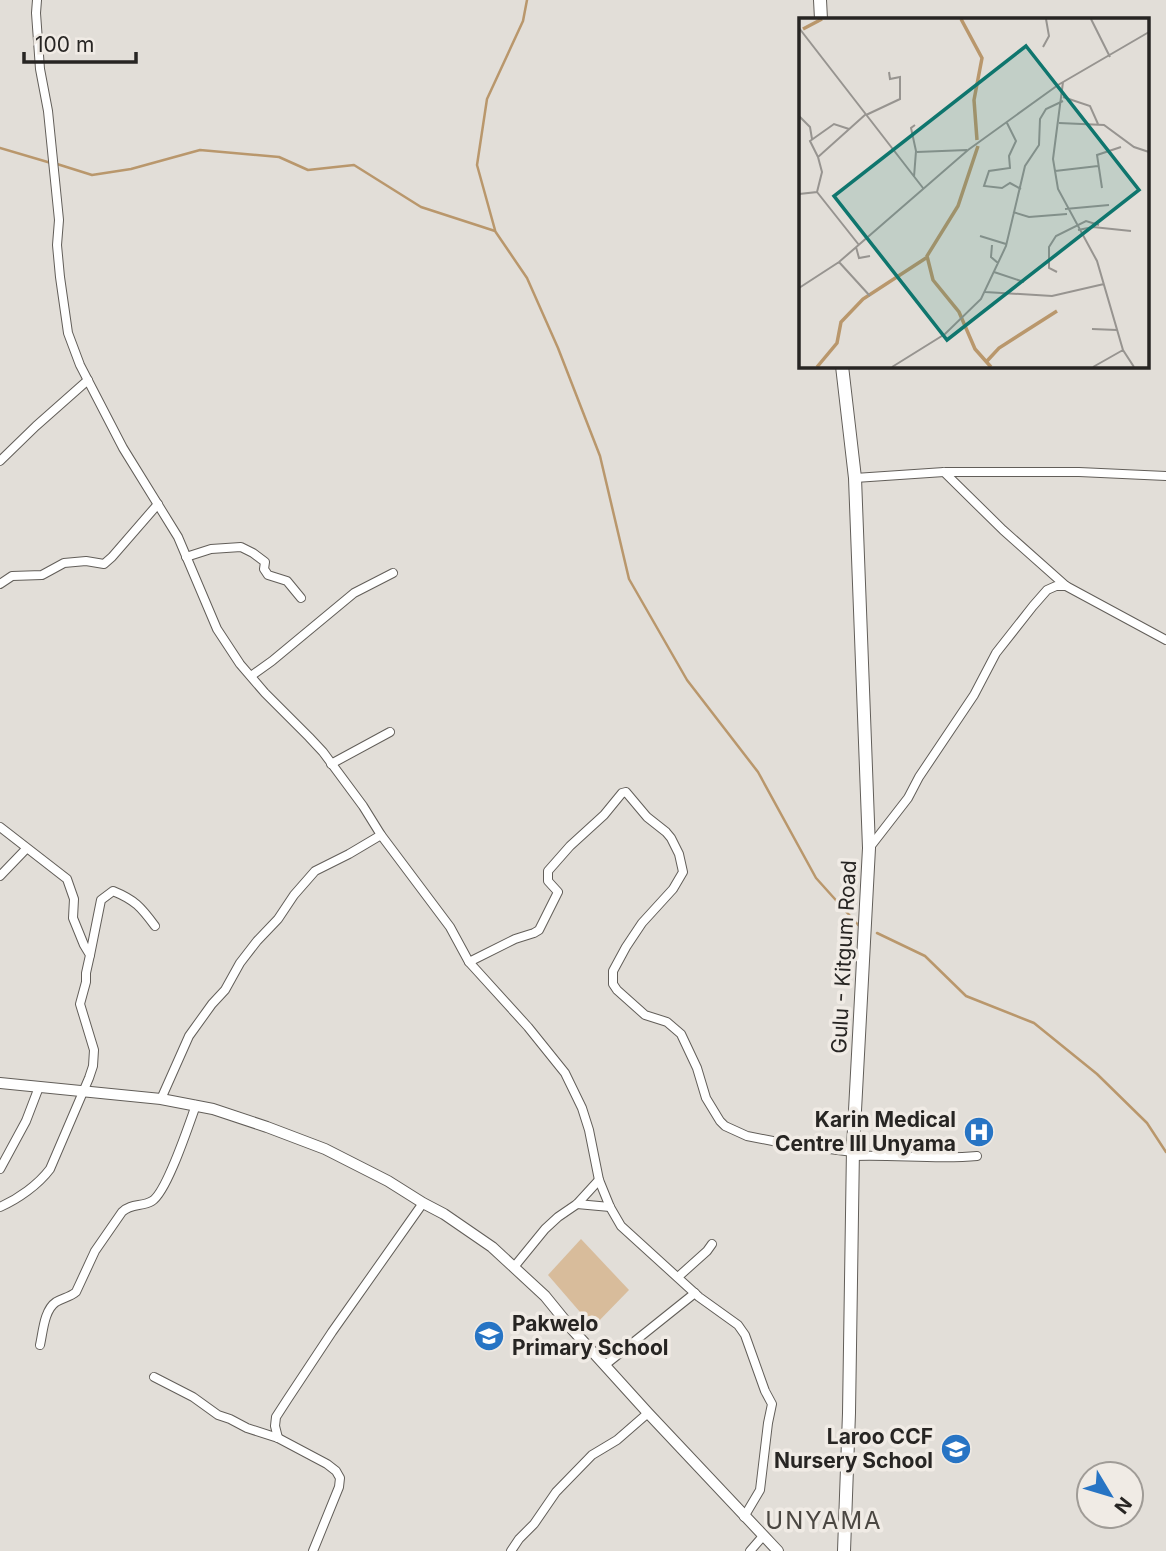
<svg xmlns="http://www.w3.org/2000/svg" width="1166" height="1551" font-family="Inter,sans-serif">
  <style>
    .green { fill: #d8bc9b }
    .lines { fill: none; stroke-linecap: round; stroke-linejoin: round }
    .stream { stroke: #b9976c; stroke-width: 2.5 }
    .street-casing { stroke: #625e59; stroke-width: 10 }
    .secondary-casing { stroke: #625e59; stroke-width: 12 }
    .primary-casing { stroke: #625e59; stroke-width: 14 }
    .street { stroke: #fff; stroke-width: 8 }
    .secondary { stroke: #fff; stroke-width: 10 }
    .primary { stroke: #fff; stroke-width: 12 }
    .labels { text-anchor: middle; stroke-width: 7; stroke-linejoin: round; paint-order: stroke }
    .street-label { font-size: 21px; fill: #272523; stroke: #f0ebe5 }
    .poi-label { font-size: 21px; font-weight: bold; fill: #272523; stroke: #f0ebe5; text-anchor: end }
    .quarter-label { font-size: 24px; letter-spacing: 2px; fill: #4b4742; stroke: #f0ebe5 }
    .inset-river { fill: none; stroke: #b9976c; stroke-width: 3.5 }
    .inset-road { fill: none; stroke: #979490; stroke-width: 2 }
    .view { fill: #0f766e; fill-opacity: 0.15; stroke: #0f766e; stroke-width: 3.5 }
    .inset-edge { fill: none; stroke: #272523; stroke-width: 3.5 }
  </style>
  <rect width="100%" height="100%" fill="#e2ded8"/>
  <path class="green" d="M581,1239l48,51 -36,37 -45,-52z"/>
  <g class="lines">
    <g class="stream">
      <path d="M0,148l51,15"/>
      <path d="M57,164l35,11 39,-6 69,-19 79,7 29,13 46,-5 67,42 74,24 32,47 31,70 42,108 29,123 58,101 71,92 58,106 44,49"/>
      <path d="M495,230l-18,-65 10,-66 36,-78 4,-21"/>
      <path d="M877,933l48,23 41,40 68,27 63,51 50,49 19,29"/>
    </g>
    <g class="street-casing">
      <g id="street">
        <path d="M37,0l-1,13 4,56 8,42 11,109 -2,25 3,32 8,56 12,32 43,83 55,89 39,92 23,35 25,29 44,44 14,15 40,54 18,29 69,92 19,35 59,65 37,46 17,35 7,22 10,50 11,27 11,19 78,71 39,28 7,10 20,56 7,13 -4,19 -8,67 -16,27"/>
        <path d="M0,461l36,-35 52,-46"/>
        <path d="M944,472l59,58 63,56 100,54"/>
        <path d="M855,478l89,-6h135l87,4"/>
        <path d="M186,557l25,-8 30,-2 12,6 12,9 -1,7 4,6 19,6 14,17"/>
        <path d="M0,584l12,-8 30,-1 22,-12 22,-2 18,3 8,-7 46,-53"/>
        <path d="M251,676l21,-15 82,-68 39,-20"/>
        <path d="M331,764l59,-32"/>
        <path d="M0,827l67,52 7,20 -1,19 11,27 6,10 -4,18v9l-6,22 14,46 -1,16 -4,12 -39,91c-12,16 -32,30 -50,38"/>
        <path d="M870,847l38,-49 11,-21 55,-82 22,-42 37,-47 14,-16 9,-4h10"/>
        <path d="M0,876l26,-27"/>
        <path d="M90,955l11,-55 12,-9c22,9 28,16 42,35"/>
        <path d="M469,962l46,-23 19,-6 5,-3 19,-38 -10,-11v-10l22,-25 34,-31 18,-22 4,-1 21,25 19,15 5,6 8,16 4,18 -10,17 -31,34 -16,24 -13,24v13l4,6 28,25 22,7 14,12 16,34 9,30 14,23 5,5 22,10 36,7 70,9"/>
        <path d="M161,1099l28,-63 23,-32 13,-14 15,-27 17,-22 21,-22 16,-24 21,-24 34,-17 32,-19"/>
        <path d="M852,1156c42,-2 84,4 125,0"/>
        <path d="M0,1169l26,-48 13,-34"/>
        <path d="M577,1204l33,3"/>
        <path d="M514,1267l31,-38 13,-12 19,-13 22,-24"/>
        <path d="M678,1277l29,-26 5,-7"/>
        <path d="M40,1345c3,-13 4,-35 16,-43 7,-4 14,-5 20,-10l19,-41 27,-39c9,-9 20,-5 30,-11 15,-9 37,-77 44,-96"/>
        <path d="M605,1365l90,-72"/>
        <path d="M154,1377l39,20 25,18 12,4 17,9 31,10 49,26 9,7 4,7 -1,9 -26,64"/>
        <path d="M278,1438l-3,-12 1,-9 11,-17 45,-68 91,-129"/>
        <path d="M511,1551l8,-12 15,-15 22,-32 36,-37 25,-15 31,-27"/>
        <path d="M750,1551l13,-15"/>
      </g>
    </g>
    <g class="secondary-casing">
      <path id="secondary" d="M0,1083l161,16 52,10 54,18 58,22 63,32 35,22 21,11 48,33 53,49 26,32 77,85 130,138"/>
    </g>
    <g class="primary-casing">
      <g id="primary">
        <path d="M820,0l1,19"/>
        <path d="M842,366l13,112 14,370 -16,300 -4,265 -5,138"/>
      </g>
    </g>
    <use href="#street" class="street"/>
    <use href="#secondary" class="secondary"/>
    <use href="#primary" class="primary"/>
  </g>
  <defs>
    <g id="hospital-disc" transform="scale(1.575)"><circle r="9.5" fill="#2774c4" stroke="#f0ebe5"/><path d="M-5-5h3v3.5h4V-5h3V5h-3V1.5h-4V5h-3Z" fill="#fff"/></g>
    <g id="school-disc" transform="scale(1.575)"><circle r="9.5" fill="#2774c4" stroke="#f0ebe5"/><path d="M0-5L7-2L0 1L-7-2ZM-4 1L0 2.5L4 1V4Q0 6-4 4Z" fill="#fff"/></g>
  </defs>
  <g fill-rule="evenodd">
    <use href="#hospital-disc" x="979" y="1132"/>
    <use href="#school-disc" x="489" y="1336"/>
    <use href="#school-disc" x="956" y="1449"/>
  </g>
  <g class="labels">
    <g class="street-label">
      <text transform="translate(844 957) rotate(-87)" y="7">Gulu - Kitgum Road</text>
    </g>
    <g class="poi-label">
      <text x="956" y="1127">Karin Medical<tspan x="956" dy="24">Centre III Unyama</tspan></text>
      <text x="512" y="1331" text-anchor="start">Pakwelo<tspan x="512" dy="24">Primary School</tspan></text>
      <text x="933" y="1444">Laroo CCF<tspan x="933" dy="24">Nursery School</tspan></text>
    </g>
    <g class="quarter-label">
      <text x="824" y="1529">UNYAMA</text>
    </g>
  </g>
  <g transform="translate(799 18)">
    <rect width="350" height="350" fill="#e2ded8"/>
    <path class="inset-river" d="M162,1l21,39 -8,42 3,40M4,11l19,-10M179,128l-20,60 -31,50 6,24 26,32 16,37 16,18M188,343l12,-13 58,-37M18,349l20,-24 4,-21 22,-23 63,-41"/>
    <path class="inset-road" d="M292,1l19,38M0,10l124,160M244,29l6,-11 -3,-17M264,64l-10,77 5,30 39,72 26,89 11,17M264,79l27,9 8,18M67,97l34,-16v-22l-10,2 -1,-7M0,98l11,11 2,12M208,105l9,18 -7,15 1,12 -21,3 -5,15 18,2 8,-5 11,6M260,105l45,2 30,22 15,5M118,134l50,-2M19,139l-8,-16 24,-17 15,5M256,153l43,-5M115,159l2,-26 -5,-23 4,-3M303,170l-5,-33 24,-8M18,174l42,53M0,176l18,-2 5,-20 -4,-15 48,-43M266,191l44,-4M214,194l16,5 38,-3M279,212l15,-3 38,4M181,218l26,8M193,227l-1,12 7,6M57,229l3,11 11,-2M40,244l31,34M195,254l30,10M258,254l-8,-4v-21l7,-11 30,-15 13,4M0,270l40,-26 129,-112 90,-65 91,-53M186,274l67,4 52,-12M293,311l25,1M93,349l53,-33 36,-35 25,-53 19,-80 14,-21 1,-26 6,-10 17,-8M294,349l30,-17"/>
    <path class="view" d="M227,28l113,144 -192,150 -113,-144z"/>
    <rect width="350" height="350" class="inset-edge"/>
  </g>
  <g transform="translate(1110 1495) rotate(128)"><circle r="33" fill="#f0ebe5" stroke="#a09c97" stroke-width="2"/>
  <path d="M0-5L12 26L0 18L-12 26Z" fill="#2774c4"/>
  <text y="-10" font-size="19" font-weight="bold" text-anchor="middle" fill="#272523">N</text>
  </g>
  <path d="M24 52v10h112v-10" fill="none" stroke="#272523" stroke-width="3.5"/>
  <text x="35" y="52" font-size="21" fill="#272523" stroke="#f0ebe5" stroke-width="5" paint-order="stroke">100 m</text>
</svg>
